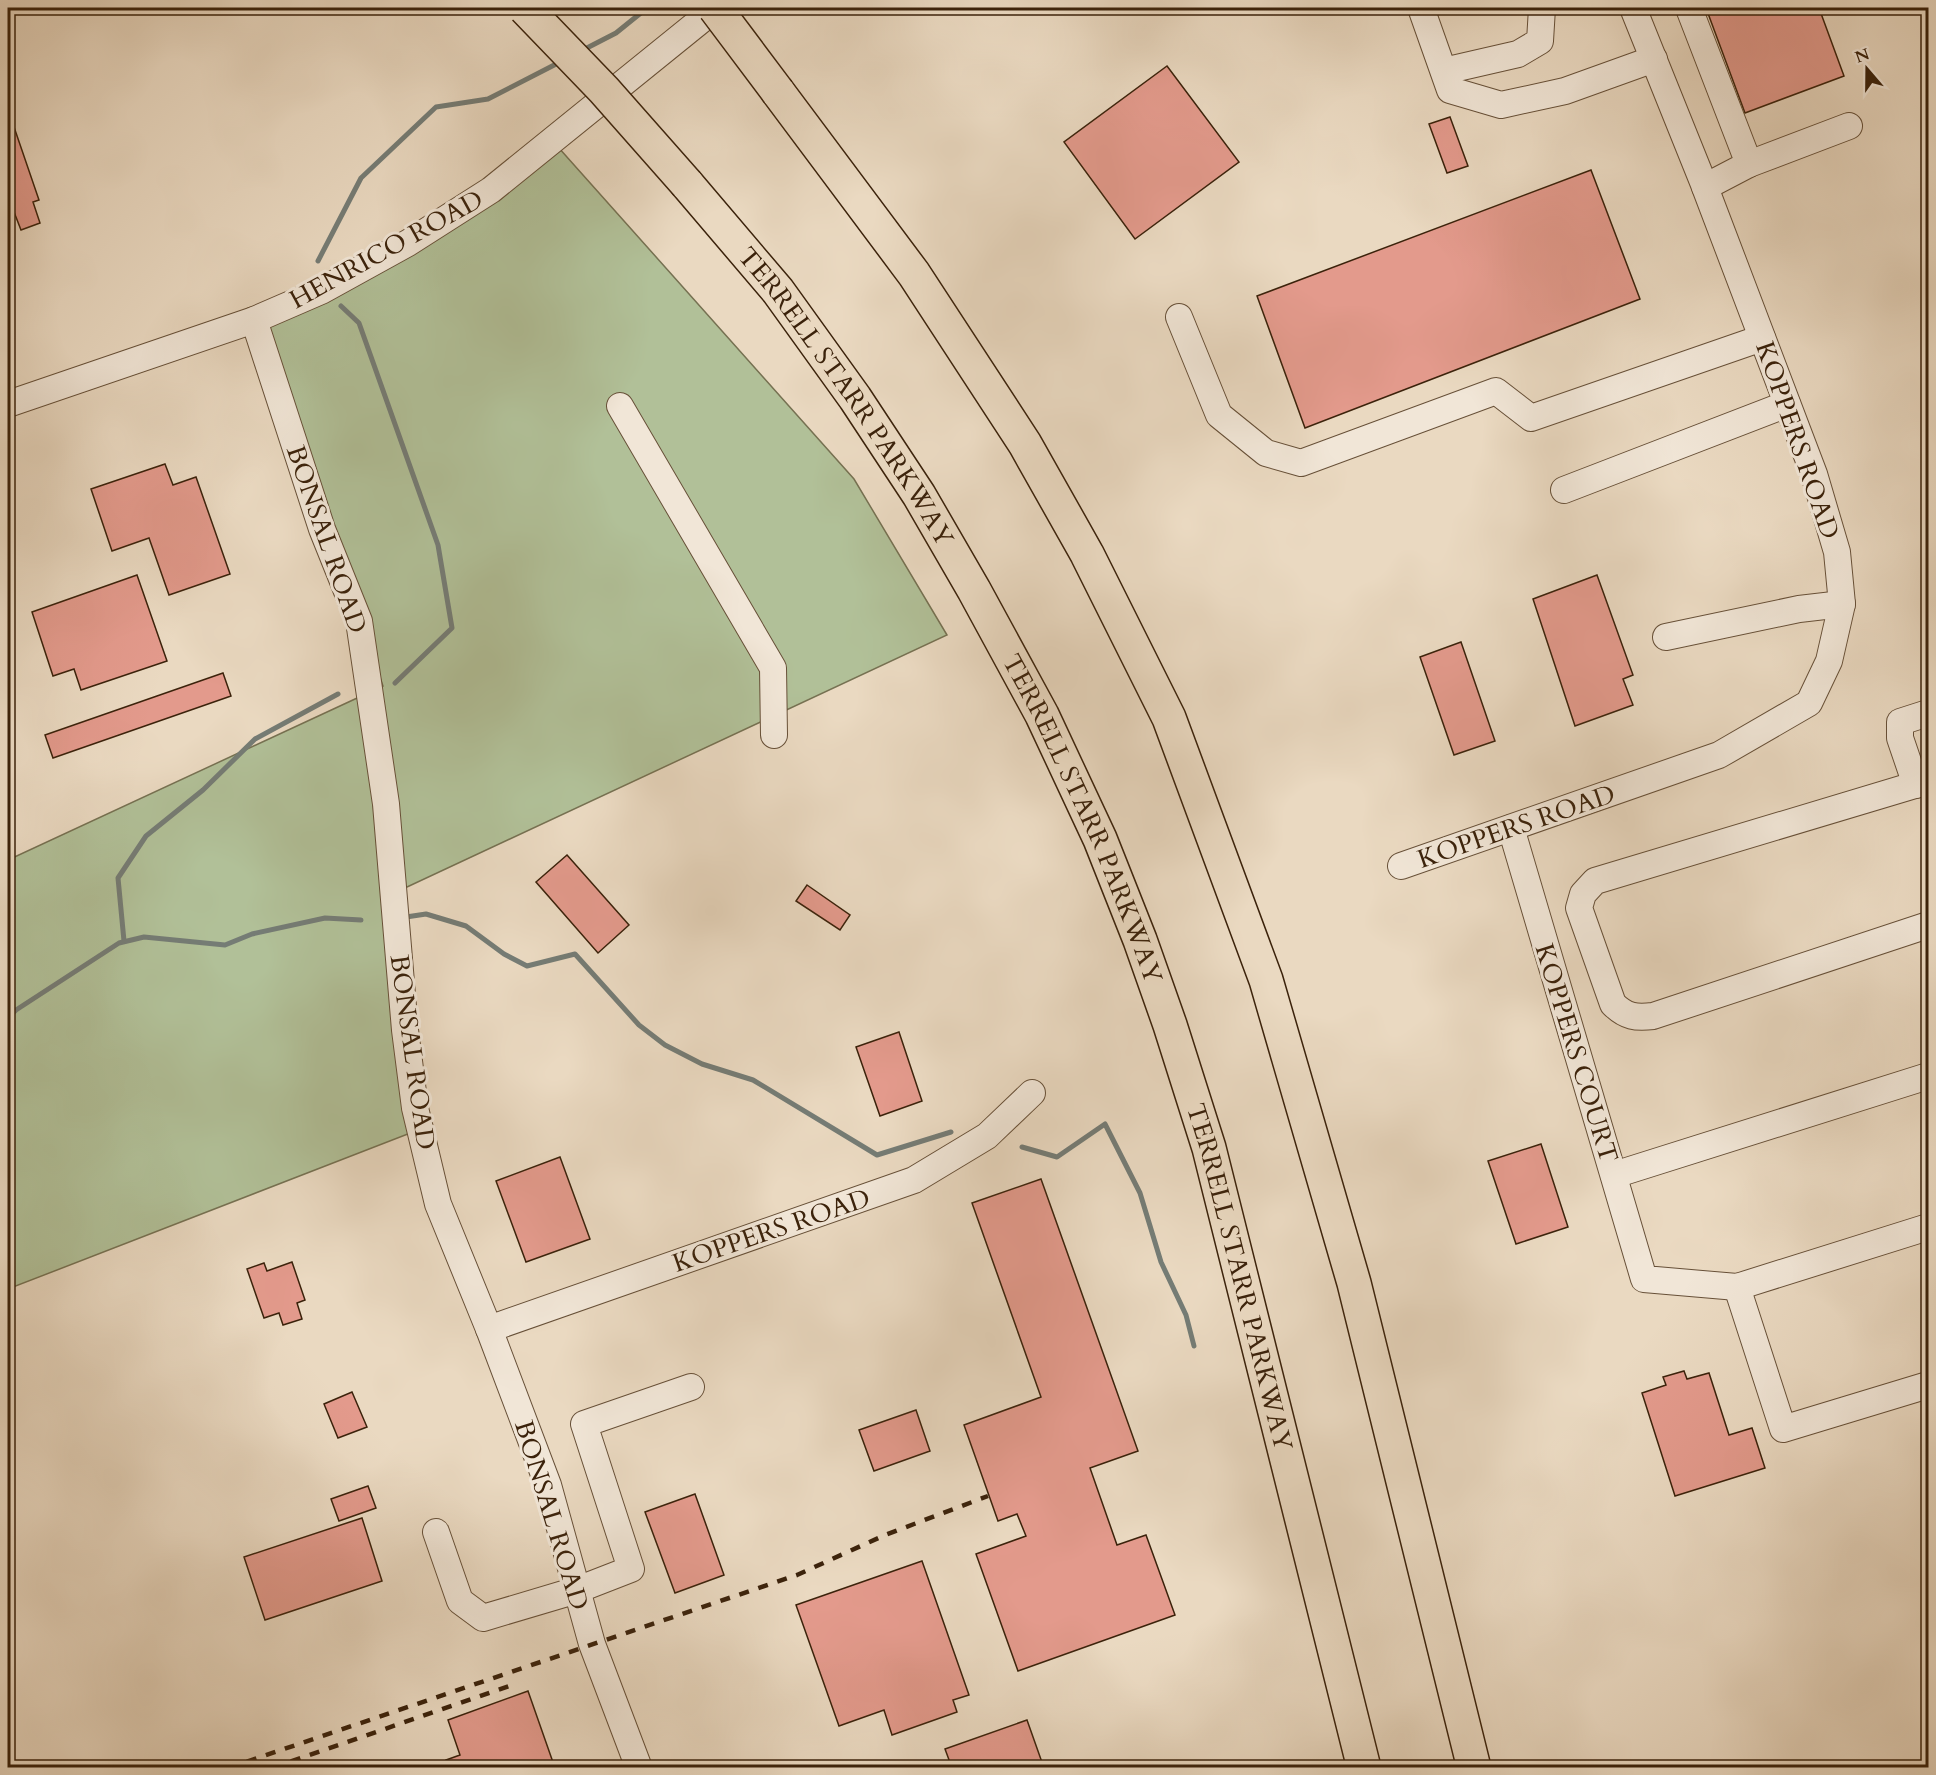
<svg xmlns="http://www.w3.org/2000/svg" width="1936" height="1775" font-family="Cardo,serif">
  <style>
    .green { fill: #b1c098; stroke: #767152; stroke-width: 1.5 }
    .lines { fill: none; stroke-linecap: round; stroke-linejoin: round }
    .stream { stroke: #757c75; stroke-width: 5 }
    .building { fill: #e39a8c; stroke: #3b220b; stroke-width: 1.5 }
    .minor-casing { stroke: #675038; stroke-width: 28 }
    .highway-casing { stroke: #3b220b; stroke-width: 36 }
    .minor { stroke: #f1e6d7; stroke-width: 26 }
    .highway { stroke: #ead9c1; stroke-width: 33 }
    .rail { stroke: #3b220b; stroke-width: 4.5; stroke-dasharray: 10 10; stroke-linecap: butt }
    .highway-bridge-casing { stroke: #3b220b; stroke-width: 36; stroke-linecap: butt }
    .highway-bridge { stroke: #ead9c1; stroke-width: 33 }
    .labels { text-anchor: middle; stroke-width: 6; stroke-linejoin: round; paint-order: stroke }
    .street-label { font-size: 26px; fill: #3b220b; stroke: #f1e6d7 }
  </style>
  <rect width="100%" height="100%" fill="#ead9c1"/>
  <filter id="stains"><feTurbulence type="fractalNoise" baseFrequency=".00333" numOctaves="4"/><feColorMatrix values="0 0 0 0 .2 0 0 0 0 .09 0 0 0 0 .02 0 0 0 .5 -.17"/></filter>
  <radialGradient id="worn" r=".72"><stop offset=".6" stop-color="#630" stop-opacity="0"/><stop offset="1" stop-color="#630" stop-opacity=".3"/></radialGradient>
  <path class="green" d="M550,138l304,341 93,156 -555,259 21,238 -405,157v-429l375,-174 -124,-369 134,-60z"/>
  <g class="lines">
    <g class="stream">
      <path d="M581,51l35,-18 31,-25"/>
      <path d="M318,261l43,-83 75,-71 52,-8 74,-38"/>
      <path d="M341,306l18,17 79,222 14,83 -57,55"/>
      <path d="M406,917l20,-3 40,12 38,28 23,12 48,-12 64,71 26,20 37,19 51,16 124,75 74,-23"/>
      <path d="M124,941l-6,-63 28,-42 57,-46 52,-51 83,-45"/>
      <path d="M8,1018l8,-8 103,-67 25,-6 81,8 27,-11 73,-16 36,2"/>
      <path d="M1022,1147l35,10 48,-33 35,69 21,69 25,53 8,31"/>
    </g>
  </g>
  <g class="building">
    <path d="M1706,8h113l25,68 -99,37z"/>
    <path d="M1167,66l72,96 -104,77 -71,-97z"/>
    <path d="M1450,117l18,49 -21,7 -18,-49z"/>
    <path d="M14,127l25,73 -6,2 7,21 -19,7 -7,-18 -6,2v-85z"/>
    <path d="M1591,170l49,129 -335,129 -48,-132z"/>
    <path d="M165,464l8,21 23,-8 34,97 -61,21 -20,-57 -37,13 -21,-62z"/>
    <path d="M137,575l30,86 -86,29 -7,-21 -21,7 -21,-64z"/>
    <path d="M1597,575l36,100 -10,4 10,26 -58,21 -42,-127z"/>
    <path d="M1461,642l34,99 -41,14 -34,-98z"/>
    <path d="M223,673l8,23 -178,62 -8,-23z"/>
    <path d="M567,855l62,70 -31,28 -62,-71z"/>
    <path d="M807,885l43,30 -10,15 -44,-29z"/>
    <path d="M899,1032l23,69 -42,15 -24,-69z"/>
    <path d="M1541,1144l27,83 -52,17 -28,-83z"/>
    <path d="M560,1157l30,82 -64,23 -30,-81z"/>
    <path d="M1041,1179l97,272 -48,17 27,77 29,-10 29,80 -157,56 -42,-117 50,-18 -9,-22 -19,7 -34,-96 77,-28 -69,-194z"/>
    <path d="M292,1262l13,38 -8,3 5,16 -19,6 -4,-12 -15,5 -17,-49 17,-6 3,8z"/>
    <path d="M1684,1371l3,8 22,-6 20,62 23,-7 13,40 -90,28 -33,-103 24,-8 -3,-8z"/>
    <path d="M352,1392l15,35 -29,11 -14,-34z"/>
    <path d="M916,1410l14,41 -56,20 -15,-41z"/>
    <path d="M368,1486l8,22 -37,13 -8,-22z"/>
    <path d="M695,1494l29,81 -49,18 -30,-81z"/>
    <path d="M362,1518l20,63 -117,39 -21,-63z"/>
    <path d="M922,1561l47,134 -16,5 4,12 -65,23 -8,-25 -45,16 -43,-121z"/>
    <path d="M528,1691l27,77h-106l-3,-8 14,-5 -12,-35z"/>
    <path d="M1027,1720l17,48h-92l-7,-19z"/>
  </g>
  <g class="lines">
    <g class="minor-casing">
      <g id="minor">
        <path d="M1421,8l29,82 51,15 64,-14 89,-32"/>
        <path d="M1690,11l59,153 -44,23"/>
        <path d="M1444,71l74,-17 22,-13 2,-33"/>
        <path d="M1749,164l100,-38"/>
        <path d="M1179,317l40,98 47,38 35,10 195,-72 35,27 231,-80"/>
        <path d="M254,320l68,209 37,92 27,183 19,226 10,78 23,96 51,125 59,156 44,159 47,124"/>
        <path d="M8,404l246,-84 67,-29 87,-48 83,-53 225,-182"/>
        <path d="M620,406l153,262 1,67"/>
        <path d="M1564,490l223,-86"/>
        <path d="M1666,637l133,-28 43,-5"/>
        <path d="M1928,781l-333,100 -12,13 -4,14 34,96c13,13 23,14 40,12l275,-91"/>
        <path d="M1916,785l-16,-47v-16l28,-9"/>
        <path d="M1511,828l133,451 93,8 191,-60"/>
        <path d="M1401,866l318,-111 90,-52 20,-42 13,-57 -5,-52 -23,-78 -111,-292 -70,-174"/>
        <path d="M1614,1175l314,-99"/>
        <path d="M1737,1287l46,142 145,-44"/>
        <path d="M489,1329l425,-149 73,-44 45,-43"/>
        <path d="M436,1532l24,69 23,17 94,-28 54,-21 -47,-145 107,-37"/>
      </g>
    </g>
    <g class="highway-casing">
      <g id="highway">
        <path d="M778,92l136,182 111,170 62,110 82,164 97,262 88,303 120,485"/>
        <path id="s1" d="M687,184l91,107 77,107 64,97 55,95 68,125 58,124 40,101 30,85 39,123 155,620"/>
      </g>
    </g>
    <use href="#minor" class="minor"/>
    <use href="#highway" class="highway"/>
    <g class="rail">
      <path d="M228,1768l569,-193 88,-40 103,-39"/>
      <path d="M272,1768l237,-82"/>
    </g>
    <g class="highway-bridge-casing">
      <g id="highway-bridge">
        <path d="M525,8l79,82 83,94"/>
        <path d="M715,8l63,84"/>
      </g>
    </g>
    <use href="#highway-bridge" class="highway-bridge"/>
  </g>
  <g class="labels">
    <g class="street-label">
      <text transform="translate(386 249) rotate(-29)" y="9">HENRICO ROAD</text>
      <text dy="9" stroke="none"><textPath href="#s1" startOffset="266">TERRELL STARR PARKWAY</textPath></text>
      <text transform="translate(1798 440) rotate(71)" y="9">KOPPERS ROAD</text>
      <text transform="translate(327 539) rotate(71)" y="9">BONSAL ROAD</text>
      <text dy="9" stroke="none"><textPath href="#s1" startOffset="752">TERRELL STARR PARKWAY</textPath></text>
      <text transform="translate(1516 826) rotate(-19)" y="9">KOPPERS ROAD</text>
      <text transform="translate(413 1052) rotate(82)" y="9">BONSAL ROAD</text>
      <text transform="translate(1577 1053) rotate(73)" y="9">KOPPERS COURT</text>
      <text transform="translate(771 1230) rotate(-19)" y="9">KOPPERS ROAD</text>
      <text dy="9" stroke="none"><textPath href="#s1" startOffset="1238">TERRELL STARR PARKWAY</textPath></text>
      <text transform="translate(552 1515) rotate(73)" y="9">BONSAL ROAD</text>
    </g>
  </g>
  <rect width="1936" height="1775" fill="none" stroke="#ead9c1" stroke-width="30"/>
  <rect x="9" y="9" width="1918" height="1757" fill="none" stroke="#3b220b" stroke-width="3"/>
  <rect x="15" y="15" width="1906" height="1745" fill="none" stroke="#3b220b" stroke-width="1.5"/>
  <g transform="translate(1867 69) rotate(340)" stroke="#f1e6d7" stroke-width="4.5" paint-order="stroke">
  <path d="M0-4.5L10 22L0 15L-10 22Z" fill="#3b220b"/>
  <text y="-9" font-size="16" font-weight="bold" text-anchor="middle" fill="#3b220b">N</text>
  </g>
  <rect width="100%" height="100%" filter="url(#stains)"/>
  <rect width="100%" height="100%" fill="url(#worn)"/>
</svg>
